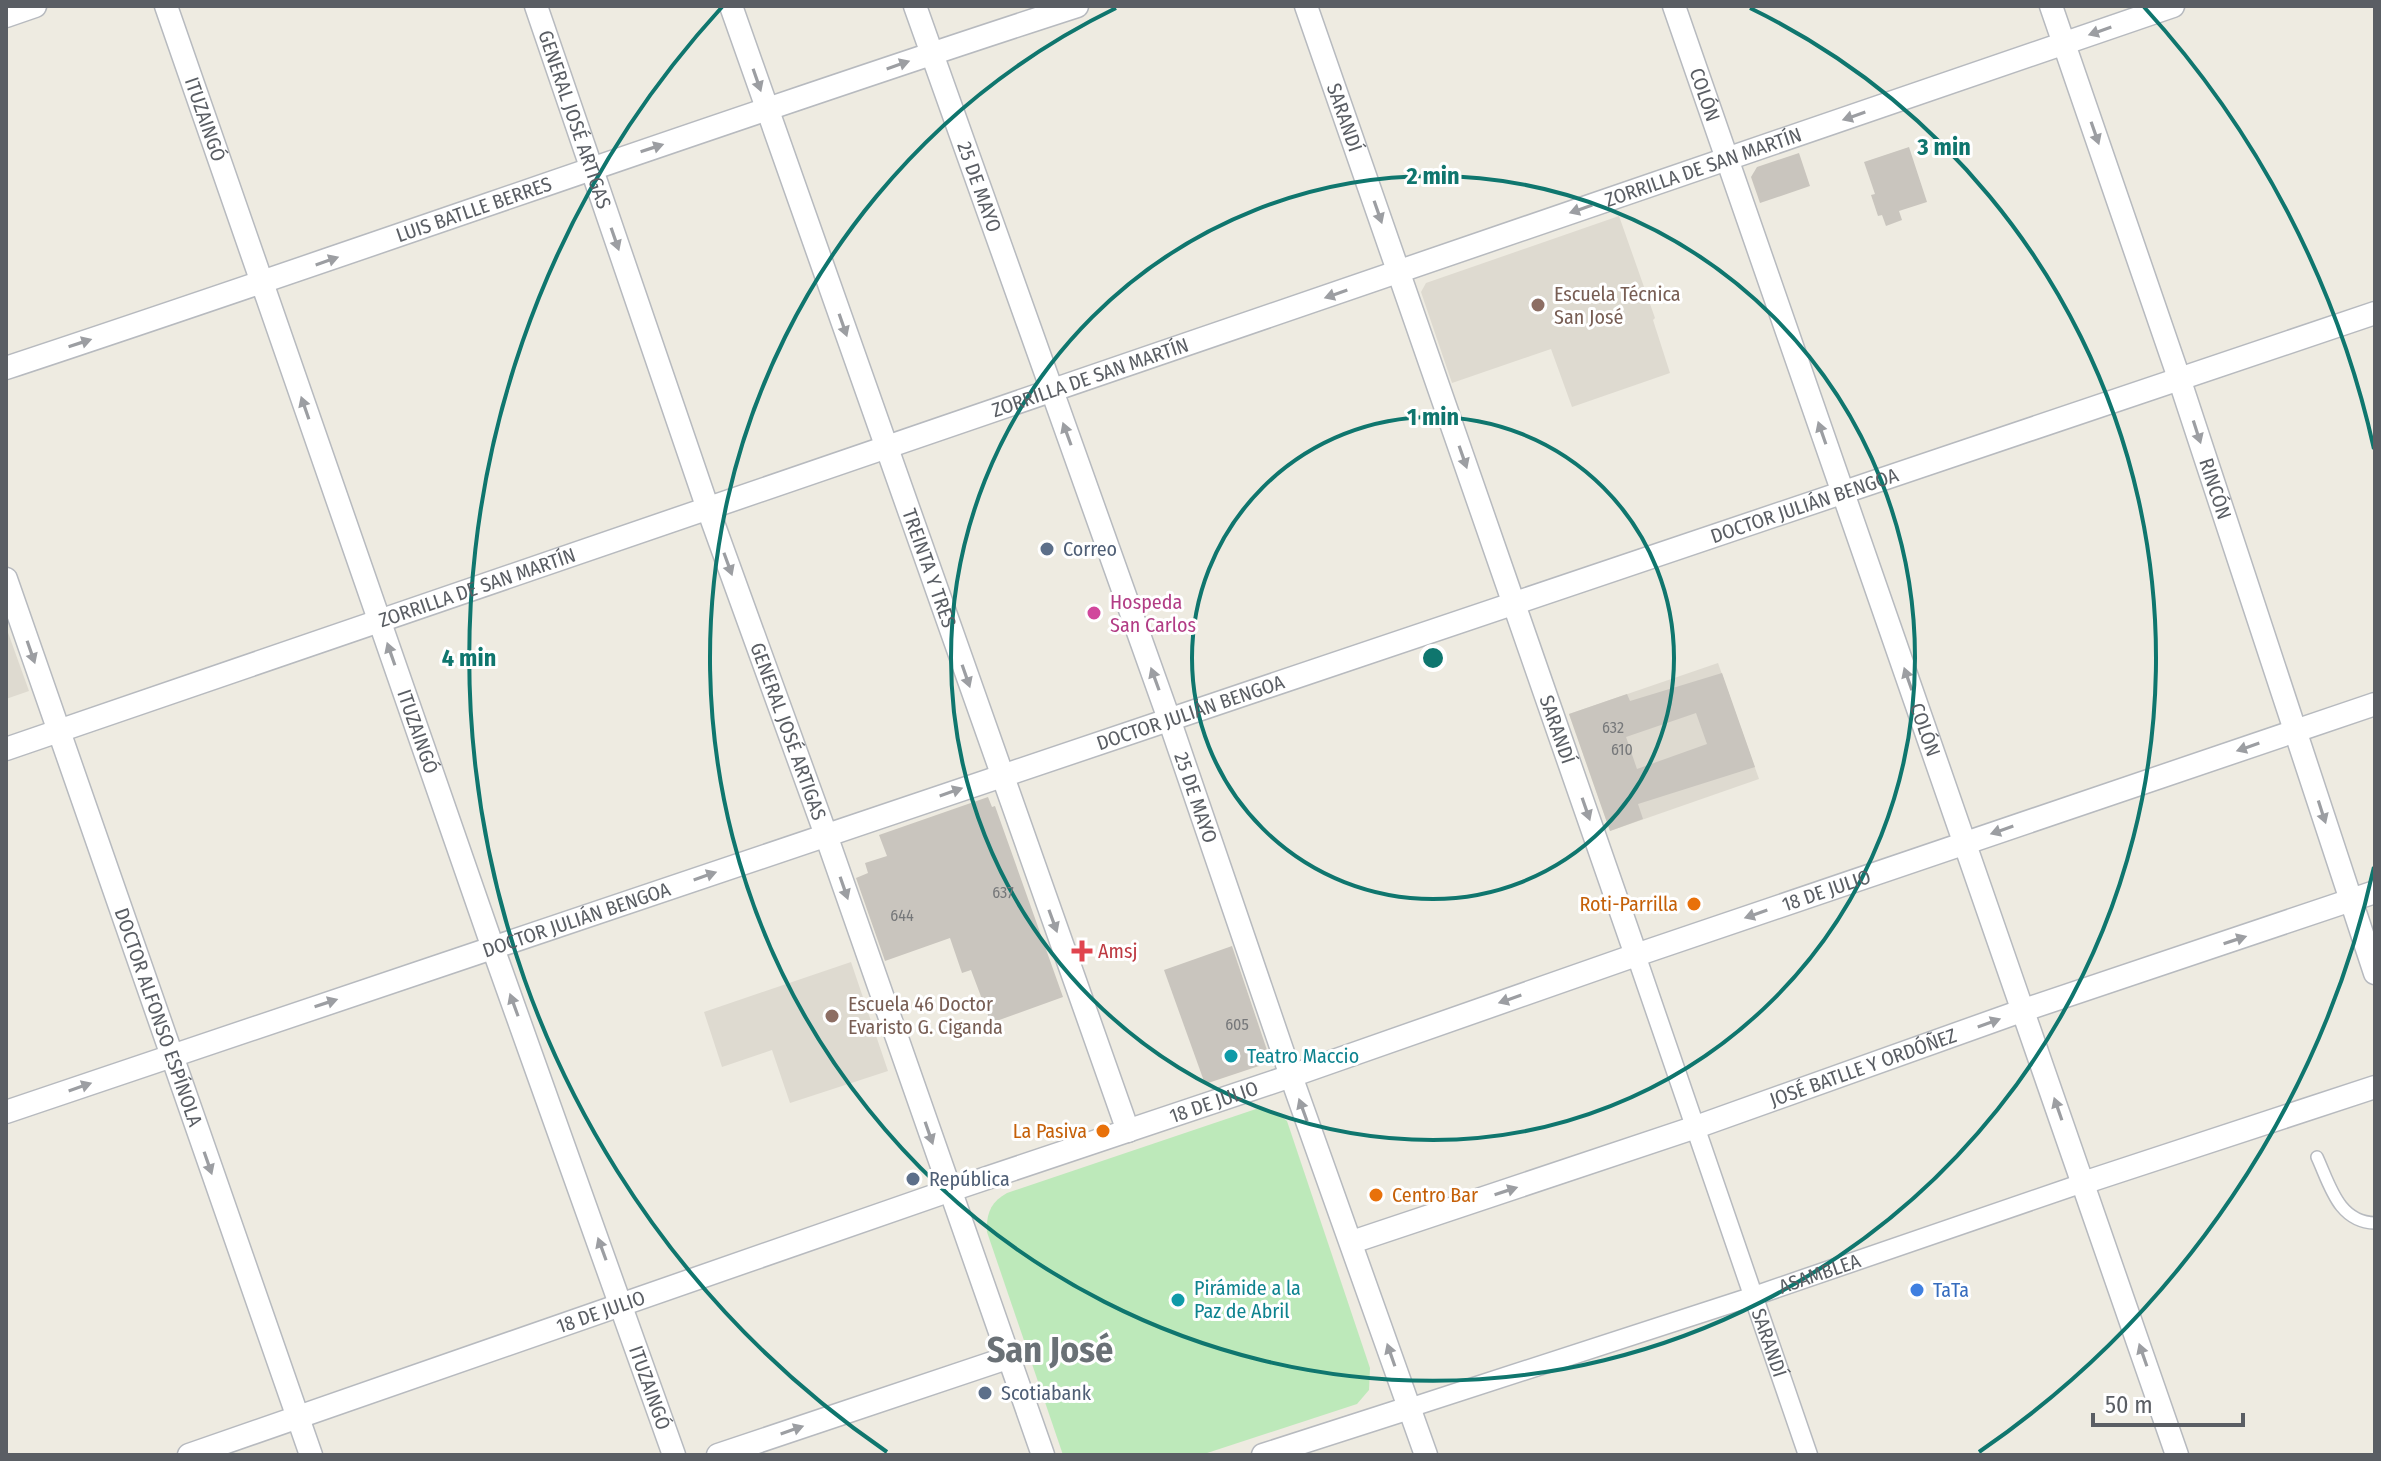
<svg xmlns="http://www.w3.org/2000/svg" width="2381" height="1461" font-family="'Fira Sans Condensed',sans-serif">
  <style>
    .education { fill: #dedad0 }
    .park { fill: #bde9ba }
    .building { fill: #c9c5be; fill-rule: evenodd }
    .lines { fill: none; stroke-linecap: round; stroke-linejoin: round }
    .service-casing { stroke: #b7babf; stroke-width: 14 }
    .pedestrian-casing { stroke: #b7babf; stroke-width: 21 }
    .minor-casing { stroke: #b7babf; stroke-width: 25 }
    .service { stroke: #fff; stroke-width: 11 }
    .pedestrian { stroke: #fff; stroke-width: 18 }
    .minor { stroke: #fff; stroke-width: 22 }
    .oneway { fill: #9c9ea2 }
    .ring { fill: none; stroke: #0f766e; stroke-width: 4 }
    .education-dot { fill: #8d6e63; stroke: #fff; stroke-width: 3 }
    .service-dot { fill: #5c6f8a; stroke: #fff; stroke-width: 3 }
    .hotel-dot { fill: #d1479c; stroke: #fff; stroke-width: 3 }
    .food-dot { fill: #e8710a; stroke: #fff; stroke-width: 3 }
    .health-dot { fill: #e0444e; stroke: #fff; stroke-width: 3 }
    .culture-dot { fill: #0f9aa8; stroke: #fff; stroke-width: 3 }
    .shop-dot { fill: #3f7fe0; stroke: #fff; stroke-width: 3 }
    .labels { text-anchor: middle; stroke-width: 6; stroke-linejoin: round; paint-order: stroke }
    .number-label { font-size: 16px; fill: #76787a }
    .street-label { font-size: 20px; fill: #5a5e64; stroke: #fff }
    .education-label { font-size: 20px; fill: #785e54; stroke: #fff; text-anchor: start }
    .service-label { font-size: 20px; fill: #4e5e75; stroke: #fff; text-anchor: start }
    .hotel-label { font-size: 20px; fill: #b23c85; stroke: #fff; text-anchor: start }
    .food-label { font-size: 20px; fill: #c56008; stroke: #fff; text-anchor: end }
    .health-label { font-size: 20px; fill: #be3a42; stroke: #fff; text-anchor: start }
    .culture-label { font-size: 20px; fill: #0d838f; stroke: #fff; text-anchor: start }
    .shop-label { font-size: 20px; fill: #366cbe; stroke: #fff; text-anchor: start }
    .town-label { font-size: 36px; font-weight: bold; fill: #6a7176; stroke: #fff }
    .centre { fill: #0f766e; stroke: #fff; stroke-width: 4 }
    .ring-label { font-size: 24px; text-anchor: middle; font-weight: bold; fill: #0f766e; stroke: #fff; stroke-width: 6; stroke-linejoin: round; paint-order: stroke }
  </style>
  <rect width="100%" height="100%" fill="#eeebe1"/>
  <g class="education">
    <path d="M1619,216l36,102 -2,2 17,53 -98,34 -21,-58 -99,34 -31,-91 5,-9z"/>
    <path d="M6,627l23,64 -23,8z"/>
    <path d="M1718,663l41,116 -149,52 -41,-117z"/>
    <path d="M851,962l37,109 -98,32 -18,-53 -50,17 -18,-55z"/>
  </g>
  <path class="park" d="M1256,1109l18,2 13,10 83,247 -1,22 -12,14 -156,51h-138l-76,-223c-1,-19 4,-30 20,-39z"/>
  <g class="building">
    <path d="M1909,147l18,55 -28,9 3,9 -16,6 -4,-11 -4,1 -7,-21 4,-1 -11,-32z"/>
    <path d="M1799,153l11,33 -50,17 -9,-26 6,-10z"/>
    <path d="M1722,673l33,94 -117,37 5,15 -33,12 -41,-117 58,-20 3,7zM1696,713l11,31 -70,25 -11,-32z"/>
    <path d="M988,797l4,10 3,-1 68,191 -72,26 -20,-53 -9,3 -12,-35 -65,23 -29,-83 12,-5 -3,-10 22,-7 -8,-21z"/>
    <path d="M1232,946l39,116 -66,22 -41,-114z"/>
  </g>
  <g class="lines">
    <g class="service-casing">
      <path id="service" d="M2317,1157c13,28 21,65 58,66"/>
    </g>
    <g class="pedestrian-casing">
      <g id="pedestrian">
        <path id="s1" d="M1636,955l172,500"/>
        <path id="s2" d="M1409,1408l345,-112 329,-113"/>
      </g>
    </g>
    <g class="minor-casing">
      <g id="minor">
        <path id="s3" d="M166,6l327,942 181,507"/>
        <path id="s4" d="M536,6l172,503 118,326 217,620"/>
        <path id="s5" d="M731,6l397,1125"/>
        <path id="s6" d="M915,6l254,713 122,357 135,379"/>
        <path id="s7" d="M1306,6l330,949"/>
        <path id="s8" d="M1674,6l503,1449"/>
        <path id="s9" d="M2051,6l128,372 196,595"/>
        <path d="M6,16l29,-10"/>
        <path id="s10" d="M6,368c358,-118 712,-246 1071,-362"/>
        <path id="s11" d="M6,579l305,876"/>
        <path id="s12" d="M6,749l2167,-743"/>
        <path id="s13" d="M6,1112l2369,-799"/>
        <path d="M2083,1183l292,-96"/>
        <path id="s14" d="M1352,1242l344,-115 328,-117 351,-118"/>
        <path id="s15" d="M189,1455l759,-264 343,-115 345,-121 739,-251"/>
        <path d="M718,1455l292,-98"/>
        <path d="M1263,1455l146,-47"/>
      </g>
    </g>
    <use href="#service" class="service"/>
    <use href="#pedestrian" class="pedestrian"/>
    <use href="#minor" class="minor"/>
  </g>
  <defs><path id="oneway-solid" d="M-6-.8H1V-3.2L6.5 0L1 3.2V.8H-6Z" transform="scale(2)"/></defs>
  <g class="oneway">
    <use href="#oneway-solid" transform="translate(2100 31) rotate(161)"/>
    <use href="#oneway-solid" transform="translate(898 65) rotate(-19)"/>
    <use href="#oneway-solid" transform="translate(757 80) rotate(71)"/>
    <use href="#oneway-solid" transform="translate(1854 116) rotate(161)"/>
    <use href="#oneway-solid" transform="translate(2095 133) rotate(71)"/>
    <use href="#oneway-solid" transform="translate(652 148) rotate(-18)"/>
    <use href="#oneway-solid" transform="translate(1581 209) rotate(161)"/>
    <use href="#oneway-solid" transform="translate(1378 212) rotate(71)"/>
    <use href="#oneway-solid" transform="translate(615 239) rotate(71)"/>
    <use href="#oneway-solid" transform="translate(327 261) rotate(-19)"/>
    <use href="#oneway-solid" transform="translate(1336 294) rotate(161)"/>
    <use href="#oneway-solid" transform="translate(843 325) rotate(71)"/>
    <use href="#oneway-solid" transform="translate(80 343) rotate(-18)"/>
    <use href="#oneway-solid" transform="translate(305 408) rotate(-109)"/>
    <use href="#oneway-solid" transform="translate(2197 432) rotate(72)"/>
    <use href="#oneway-solid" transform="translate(1822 433) rotate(-109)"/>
    <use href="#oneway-solid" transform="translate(1067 434) rotate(-110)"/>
    <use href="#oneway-solid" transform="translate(1463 457) rotate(71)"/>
    <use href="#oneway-solid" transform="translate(728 564) rotate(70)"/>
    <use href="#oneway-solid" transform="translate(31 652) rotate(71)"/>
    <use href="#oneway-solid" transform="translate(391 654) rotate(-109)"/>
    <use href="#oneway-solid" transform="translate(966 676) rotate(71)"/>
    <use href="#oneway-solid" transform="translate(1155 679) rotate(-110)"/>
    <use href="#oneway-solid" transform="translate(1908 679) rotate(-109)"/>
    <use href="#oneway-solid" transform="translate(2248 747) rotate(161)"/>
    <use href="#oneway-solid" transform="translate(951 792) rotate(-19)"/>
    <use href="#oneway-solid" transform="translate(1586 809) rotate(71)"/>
    <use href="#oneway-solid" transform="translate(2322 812) rotate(72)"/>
    <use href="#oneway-solid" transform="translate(2002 830) rotate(161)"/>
    <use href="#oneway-solid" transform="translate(705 876) rotate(-19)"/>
    <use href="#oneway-solid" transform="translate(844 888) rotate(71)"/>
    <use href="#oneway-solid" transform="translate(1756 914) rotate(161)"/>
    <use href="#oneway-solid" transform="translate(1053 921) rotate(70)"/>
    <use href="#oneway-solid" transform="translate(2235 940) rotate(-18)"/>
    <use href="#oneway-solid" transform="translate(1510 999) rotate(161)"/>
    <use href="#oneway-solid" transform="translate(326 1003) rotate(-18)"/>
    <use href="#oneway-solid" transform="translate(514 1005) rotate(-110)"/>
    <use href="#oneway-solid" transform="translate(1989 1023) rotate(-20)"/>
    <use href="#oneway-solid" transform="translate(80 1087) rotate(-19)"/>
    <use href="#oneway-solid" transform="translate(2058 1109) rotate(-109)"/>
    <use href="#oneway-solid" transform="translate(1303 1110) rotate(-110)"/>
    <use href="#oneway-solid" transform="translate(929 1133) rotate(71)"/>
    <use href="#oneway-solid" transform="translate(208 1163) rotate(71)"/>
    <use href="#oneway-solid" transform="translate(1506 1191) rotate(-18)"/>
    <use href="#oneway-solid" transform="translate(602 1249) rotate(-110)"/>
    <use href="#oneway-solid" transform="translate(1391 1355) rotate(-109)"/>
    <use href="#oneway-solid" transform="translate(2143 1355) rotate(-109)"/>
    <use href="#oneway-solid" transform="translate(792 1430) rotate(-19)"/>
  </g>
  <g class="ring">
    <circle cx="1433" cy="658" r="241"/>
    <circle cx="1433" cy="658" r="482"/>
    <path d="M1750 8A723 723 0 1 1 1116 8"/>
    <path d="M2374 867A964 964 0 0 1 1979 1452M887 1452A964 964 0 0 1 722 7M2144 7A964 964 0 0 1 2374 449"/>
  </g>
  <g class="education-dot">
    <circle cx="1538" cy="305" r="8"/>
    <circle cx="832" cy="1016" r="8"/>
  </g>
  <g class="service-dot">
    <circle cx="1047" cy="549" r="8"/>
    <circle cx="913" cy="1179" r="8"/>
    <circle cx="985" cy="1393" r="8"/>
  </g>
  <circle class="hotel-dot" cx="1094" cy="613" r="8"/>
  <g class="food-dot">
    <circle cx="1694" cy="904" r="8"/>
    <circle cx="1103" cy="1131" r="8"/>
    <circle cx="1376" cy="1195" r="8"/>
  </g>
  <path class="health-dot" d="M1078 939h8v8h8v8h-8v8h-8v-8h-8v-8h8z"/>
  <g class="culture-dot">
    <circle cx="1231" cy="1056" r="8"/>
    <circle cx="1178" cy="1300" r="8"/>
  </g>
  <circle class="shop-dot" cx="1917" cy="1290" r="8"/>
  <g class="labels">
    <g class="number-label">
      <text x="1613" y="733">632</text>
      <text x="1622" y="755">610</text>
      <text x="1003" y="898">637</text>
      <text x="902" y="921">644</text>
      <text x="1237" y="1030">605</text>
    </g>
    <g class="street-label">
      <text dy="7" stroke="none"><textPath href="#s8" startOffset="94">COLÓN</textPath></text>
      <text dy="7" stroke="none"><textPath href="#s7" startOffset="118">SARANDÍ</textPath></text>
      <text dy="7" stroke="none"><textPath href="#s3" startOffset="120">ITUZAINGÓ</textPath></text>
      <text dy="7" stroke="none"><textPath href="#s4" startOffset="120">GENERAL JOSÉ ARTIGAS</textPath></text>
      <text dy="7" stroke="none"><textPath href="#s12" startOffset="1794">ZORRILLA DE SAN MARTÍN</textPath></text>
      <text dy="7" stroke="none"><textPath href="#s6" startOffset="192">25 DE MAYO</textPath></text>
      <text dy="7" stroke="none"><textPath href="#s10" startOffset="494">LUIS BATLLE BERRES</textPath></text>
      <text dy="7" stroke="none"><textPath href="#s12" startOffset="1146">ZORRILLA DE SAN MARTÍN</textPath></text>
      <text dy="7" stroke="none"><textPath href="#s9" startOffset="510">RINCÓN</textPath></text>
      <text dy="7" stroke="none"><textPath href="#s13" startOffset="1898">DOCTOR JULIÁN BENGOA</textPath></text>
      <text dy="7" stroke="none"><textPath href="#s5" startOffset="596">TREINTA Y TRES</textPath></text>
      <text dy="7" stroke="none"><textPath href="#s12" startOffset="498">ZORRILLA DE SAN MARTÍN</textPath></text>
      <text dy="7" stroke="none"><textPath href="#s13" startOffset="1250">DOCTOR JULIÁN BENGOA</textPath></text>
      <text dy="7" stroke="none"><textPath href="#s7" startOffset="766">SARANDÍ</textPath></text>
      <text dy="7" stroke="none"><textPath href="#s8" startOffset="766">COLÓN</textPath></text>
      <text dy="7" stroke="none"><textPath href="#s3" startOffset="768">ITUZAINGÓ</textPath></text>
      <text dy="7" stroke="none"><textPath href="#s4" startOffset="768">GENERAL JOSÉ ARTIGAS</textPath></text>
      <text dy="7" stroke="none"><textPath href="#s6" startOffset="840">25 DE MAYO</textPath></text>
      <text dy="7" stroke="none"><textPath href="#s15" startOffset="1732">18 DE JULIO</textPath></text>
      <text dy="7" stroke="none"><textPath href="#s13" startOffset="602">DOCTOR JULIÁN BENGOA</textPath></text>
      <text dy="7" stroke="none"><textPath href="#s11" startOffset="464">DOCTOR ALFONSO ESPÍNOLA</textPath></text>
      <text dy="7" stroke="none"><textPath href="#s14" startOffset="540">JOSÉ BATLLE Y ORDÓÑEZ</textPath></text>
      <text dy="7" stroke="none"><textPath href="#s15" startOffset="1084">18 DE JULIO</textPath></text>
      <text dy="7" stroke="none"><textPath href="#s2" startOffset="432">ASAMBLEA</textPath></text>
      <text dy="7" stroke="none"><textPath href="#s15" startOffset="436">18 DE JULIO</textPath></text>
      <text dy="7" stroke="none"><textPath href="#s1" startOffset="410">SARANDÍ</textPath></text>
      <text dy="7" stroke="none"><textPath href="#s3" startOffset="1464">ITUZAINGÓ</textPath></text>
    </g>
    <g class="education-label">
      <text x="1554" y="301">Escuela Técnica<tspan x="1554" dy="23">San José</tspan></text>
      <text x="848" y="1011">Escuela 46 Doctor<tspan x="848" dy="23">Evaristo G. Ciganda</tspan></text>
    </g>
    <g class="service-label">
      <text x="1063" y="556">Correo</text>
      <text x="929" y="1186">República</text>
      <text x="1001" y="1400">Scotiabank</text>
    </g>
    <g class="hotel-label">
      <text x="1110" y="609">Hospeda<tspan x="1110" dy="23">San Carlos</tspan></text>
    </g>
    <g class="food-label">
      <text x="1678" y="911">Roti-Parrilla</text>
      <text x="1087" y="1138">La Pasiva</text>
      <text x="1392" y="1202" text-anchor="start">Centro Bar</text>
    </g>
    <g class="health-label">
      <text x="1098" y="958">Amsj</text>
    </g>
    <g class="culture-label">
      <text x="1247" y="1063">Teatro Maccio</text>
      <text x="1194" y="1295">Pirámide a la<tspan x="1194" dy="23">Paz de Abril</tspan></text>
    </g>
    <g class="shop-label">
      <text x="1933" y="1297">TaTa</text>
    </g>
    <g class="town-label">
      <text x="1050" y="1362">San José</text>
    </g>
  </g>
  <circle cx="1433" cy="658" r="12" class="centre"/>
  <g class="ring-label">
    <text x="1944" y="155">3 min</text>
    <text x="1433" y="184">2 min</text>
    <text x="1433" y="425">1 min</text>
    <text x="469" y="666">4 min</text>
  </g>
  <rect width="2381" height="1461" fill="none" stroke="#5a5e64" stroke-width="16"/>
  <path d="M2093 1413v12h150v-12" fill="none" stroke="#5a5e64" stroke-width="4"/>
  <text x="2105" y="1413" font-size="24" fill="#5a5e64" stroke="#ffffff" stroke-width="6" paint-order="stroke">50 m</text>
</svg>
